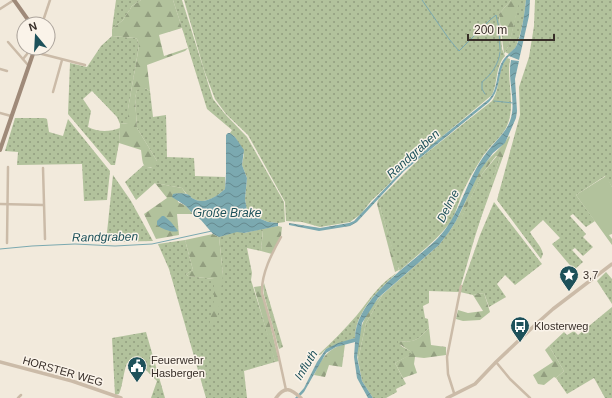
<svg xmlns="http://www.w3.org/2000/svg" width="612" height="398" font-family="Helvetica,sans-serif">
  <style>
    .grass { fill: url(#grass-dots) }
    .forest { fill: url(#forest-firs) }
    .park { fill: #b2c29c }
    .water { fill: url(#water-waves) }
    .lines { fill: none; stroke-linecap: round; stroke-linejoin: round }
    .stream { stroke: #7ba9b0; stroke-width: 1 }
    .minor { stroke: #cbbba8; stroke-width: 2.5 }
    .tertiary { stroke: #cbbba8; stroke-width: 3.5 }
    .secondary { stroke: #9f8a79; stroke-width: 4 }
    .labels { text-anchor: middle; stroke-width: 3; stroke-linejoin: round; paint-order: stroke }
    .poi-label { font-size: 11px; fill: #372e28; stroke: #faf3e9; text-anchor: start }
    .street-label { font-size: 11px; fill: #372e28; stroke: #faf3e9 }
    .water-label { font-size: 12px; font-style: italic; fill: #1d515a; stroke: #faf3e9 }
  </style>
  <defs>
    <pattern id="grass-dots" width="8" height="8" patternUnits="userSpaceOnUse"><rect width="8" height="8" fill="#b2c29c"/><path d="M2 2h.1M6 6h.1" fill="none" stroke="#929e7f" stroke-width="1.8" stroke-linecap="round"/></pattern>
    <pattern id="forest-firs" width="22" height="20" patternUnits="userSpaceOnUse"><rect width="22" height="20" fill="#b2c29c"/><path d="M5 1l3.5 6h-7zM16 11l3.5 6h-7z" fill="#929e7f"/></pattern>
    <pattern id="water-waves" width="16" height="10" patternUnits="userSpaceOnUse"><rect width="16" height="10" fill="#7ba9b0"/><path d="M0 5q4-4 8 0t8 0" fill="none" stroke="#668a8f"/></pattern>
  </defs>
  <rect width="100%" height="100%" fill="#f2eadc"/>
  <g class="grass">
    <path d="M116,0h25l-9,6 -9,14 -11,9z"/>
    <path d="M173,0h9l31,99 12,15 22,23 37,65 1,20 -7,1 -10,-1 -17,-7 -4,-4 -2,-12 2,-21 -5,-13 2,-11 -9,-17 -5,-4 2,-3 -25,-21 -25,-81z"/>
    <path d="M184,0h327l-12,14 3,35 3,7c-10,11 -7,27 -13,39l-94,78 -11,13 -16,15 -10,13 -11,8 -30,5 -18,-5 -16,-1 -1,-19 -37,-67 -22,-21 -11,-15 -11,-29z"/>
    <path d="M519,0h7l-2,17 -3,14 -5,16 -7,7 -4,-2 4,-7z"/>
    <path d="M535,0h77v187l-7,-11 -29,19 19,26 -9,6 -13,-13 -3,2 16,18 -3,3 10,10 -10,9 -8,-8 -3,2 11,12 -9,8 -22,-26 8,-6 -17,-18 -13,12c4,8 11,13 13,22l-2,5 -44,-59 23,-85 -1,-28 10,-30 5,-31z"/>
    <path d="M112,36l23,2 2,1 2,7 -11,63v14l-8,1 -3,-7 -25,-26 -9,8 8,12 -3,16c10,5 21,5 32,1l-1,15 -4,22h-4l-43,-51 2,-51 17,4 14,-21z"/>
    <path d="M507,58l3,1c-4,23 7,47 -4,69 -5,9 -13,15 -19,23 -5,5 -8,12 -12,18 -5,8 -10,18 -14,27 -3,8 -5,17 -10,25 -24,36 -96,71 -96,117l-29,11 -6,6h-2c14,-13 27,-26 39,-40 13,-16 23,-33 43,-44l-3,-6 -19,-65 41,-41 73,-58c9,-13 5,-31 15,-43z"/>
    <path d="M140,88h5l5,3 3,26 13,-2 1,42 27,1 1,18 30,1v12c-15,14 -30,18 -43,-1l-27,-5 -19,17 -11,-18 19,-17 3,2 4,1 6,-7 -20,-33 -2,-30 2,-9z"/>
    <path d="M15,118h29l3,1 2,13 14,4 5,-17 42,52 -3,29 -23,1 -2,-37 -65,1 1,-13 -13,-1z"/>
    <path d="M497,156l3,1 -26,83 -15,52 -30,-1v12l-6,3 2,12 3,1 1,9c-11,11 -13,15 -30,13l2,5 13,7 -19,10 11,21 -10,5 1,3 -11,6h-13l-11,-17 -4,-21 8,-37 17,-29 56,-49 12,-16 6,-2 25,-53z"/>
    <path d="M113,175l18,26 22,40 -47,1z"/>
    <path d="M494,202l48,62 -27,21 -10,-10 -8,9 9,13 -17,10 -5,-14 -11,2 -13,-3 20,-57z"/>
    <path d="M262,229l1,1 -2,21 -14,-3 5,25 -1,7 20,65 4,17 -31,9 3,27h-41l-37,-129 -11,-25 27,-4 8,30 -7,4 2,2 26,3 9,-4 -4,-38 18,-6 7,2z"/>
    <path d="M606,272l6,7v25l-15,-23z"/>
    <path d="M264,283l19,64 -4,2 -15,-54 -1,-9z"/>
    <path d="M612,307v91h-7l-11,-20 -27,16 -11,-16 8,-7 -15,-25 15,-14 3,3 7,-4 4,4z"/>
    <path d="M146,332l19,66h-14l6,-17 -11,-11 -19,-7c-4,11 -4,21 -8,31l-4,1 -3,-57z"/>
  </g>
  <g class="forest">
    <path d="M141,0h32l9,28 -23,7 5,21 24,-8 -3,3 -38,14 3,26 -5,-3 -8,2 -2,8 2,30 20,33v5c-16,5 -14,-3 -16,-16l-22,-7 1,-19 8,-1v-14l11,-63 -2,-7 -2,-1 -23,-2v-7l11,-9 9,-14z"/>
    <path d="M511,0h8v3l-10,42 -5,9 -5,-40z"/>
    <path d="M509,136l1,1 -37,103 27,-83 -4,-1 -14,18 -25,54 -6,1c13,-19 19,-42 31,-62 8,-11 20,-19 27,-31z"/>
    <path d="M155,183l27,5 4,6 -9,-1 1,9 8,4 7,8h-16l2,21 -23,4 -12,-25 23,-16z"/>
    <path d="M378,200l21,70 -4,2 -18,-68z"/>
    <path d="M278,226l4,1 -1,9 -9,18 -11,-3 2,-20 -1,-2z"/>
    <path d="M213,234l6,3 4,38 -6,46 -7,7 -1,-1 5,-27v-21l-26,-3 -2,-2 7,-4 -8,-30z"/>
    <path d="M261,286l18,75 -4,1 -21,-75z"/>
    <path d="M484,293l6,19 -10,8 -17,1 -7,-2 2,-9 10,3 15,-2 -10,-16z"/>
    <path d="M383,294l-17,29 -8,37c-4,-23 8,-52 25,-66z"/>
    <path d="M429,328l2,17 15,2v8l-22,3 -9,-1 -1,7 3,9 -14,5 -8,-15 18,-10 -15,-10v-2c18,2 20,-2 31,-13z"/>
    <path d="M345,344l-3,23 -13,-2 -4,12 -11,-2c8,-17 13,-26 31,-31z"/>
    <path d="M549,346l15,25 -8,7 -2,-1 -10,8 -6,-1 -5,-9 20,-13 -8,-12z"/>
  </g>
  <path class="park" d="M606,176l6,11v47l-3,1 3,4v6l-36,-50z"/>
  <g class="water">
    <path d="M526,0h4l-1,16 -10,44 -10,-4c-13,13 -6,32 -20,46l-85,69 -47,51 -7,4 -31,5 -30,-6v-2l31,5 29,-5 5,-2 55,-58 80,-64c9,-9 7,-24 12,-35 3,-7 9,-11 14,-16 6,-7 10,-38 11,-48z"/>
    <path d="M511,60l8,1 -4,18 2,32 -1,7 -11,25 -12,10 -12,16 -25,52 -7,11 -10,13 -61,53 -16,25 -5,34 5,24 11,17h-5l-11,-20 -3,-21 1,-15 -19,5 -10,6 -22,39 -6,6h-3l9,-10 13,-26 9,-13 12,-6 17,-5c1,-40 54,-72 81,-98 25,-24 29,-60 51,-88 9,-12 20,-20 24,-34 5,-19 -4,-38 0,-58z"/>
    <path d="M228,133h2l5,4 9,13 -2,15 5,13 -2,21 2,12 4,4 17,7 10,1v3l-34,7 -7,-1 -18,5 -6,-3 -12,-14 -8,-6 -7,-8 -14,-9 1,-3c4,-1 12,-1 16,1 5,4 -1,1 5,4 11,6 23,-3 31,-10l1,-15v-39z"/>
    <path d="M162,216h2l7,6 7,9c-6,2 -16,-2 -21,-6v-4z"/>
  </g>
  <g class="lines">
    <g class="stream">
      <path d="M422,0l27,39 10,12 32,-32 5,-4 3,13 1,22"/>
      <path d="M485,94l-3,-5v-7c9,-7 17,-18 18,-30"/>
      <path d="M494,101l19,2"/>
      <path d="M0,249l32,-3 43,-2 40,2 37,-2 60,-13"/>
    </g>
    <g class="minor">
      <path d="M0,9l14,-9"/>
      <path d="M42,24l8,-24"/>
      <path d="M8,42l20,23"/>
      <path d="M34,52l51,13"/>
      <path d="M23,59l4,-5 2,-6"/>
      <path d="M0,69l7,2"/>
      <path d="M53,92l9,-32"/>
      <path d="M0,113l11,3"/>
      <path d="M43,168l2,71"/>
      <path d="M0,204l43,1"/>
      <path d="M281,237c-9,16 -20,37 -19,56l12,42 12,55"/>
      <path d="M7,243l1,-76"/>
      <path d="M496,362l14,17 20,19"/>
      <path d="M454,393l-6,-19 -1,-17 14,-71"/>
      <path d="M18,398l3,-3"/>
    </g>
    <g class="tertiary">
      <path d="M0,362l72,19 49,17"/>
      <path d="M276,398c9,-13 15,-9 25,0"/>
      <path d="M447,398l28,-14 21,-22 39,-37 18,-16 59,-45"/>
    </g>
    <g class="secondary">
      <path d="M14,0l17,24"/>
      <path d="M0,150l35,-102"/>
    </g>
  </g>
  <defs>
    <g id="sight-pin" transform="scale(1)"><path d="M0 17L-7.5 6A9.5 9.5 0 1 1 7.5 6Z" fill="#1d515a" stroke="#faf3e9"/><path d="M0-6L1.8-2.2L6-1.7L2.9 1.2L3.7 5.4L0 3.3L-3.7 5.4L-2.9 1.2L-6-1.7L-1.8-2.2Z" fill="#fff"/></g>
    <g id="bus-pin" transform="scale(1)"><path d="M0 17L-7.5 6A9.5 9.5 0 1 1 7.5 6Z" fill="#1d515a" stroke="#faf3e9"/><path d="M-5-6H5V4H4V6H2V4H-2V6H-4V4H-5ZM-3.5-4V0h7V-4ZM-3.5 1.2v1.5H-2V1.2ZM2 1.2v1.5H3.5V1.2Z" fill="#fff"/></g>
    <g id="civic-pin" transform="scale(1)"><path d="M0 17L-7.5 6A9.5 9.5 0 1 1 7.5 6Z" fill="#1d515a" stroke="#faf3e9"/><path d="M-.6-6.5H3V-4.5H.6V-3L4-1V1h2V6H-6V1h2V-1L-.6-3ZM-1.2 2.5V6h2.4V2.5Z" fill="#fff"/></g>
  </defs>
  <g fill-rule="evenodd">
    <use href="#sight-pin" x="569" y="275"/>
    <use href="#bus-pin" x="520" y="326"/>
    <use href="#civic-pin" x="137" y="366"/>
  </g>
  <g class="labels">
    <g class="poi-label">
      <text x="583" y="279">3,7</text>
      <text x="534" y="330">Klosterweg</text>
      <text x="151" y="364">Feuerwehr<tspan x="151" dy="13">Hasbergen</tspan></text>
    </g>
    <g class="street-label">
      <text transform="translate(63 371) rotate(16)" y="4">HORSTER WEG</text>
    </g>
    <g class="water-label">
      <text transform="translate(413 154) rotate(-42)" y="4">Randgraben</text>
      <text transform="translate(448 206) rotate(-63)" y="4">Delme</text>
      <text x="227" y="217">Große Brake</text>
      <text transform="translate(105 237) rotate(-1)" y="4">Randgraben</text>
      <text transform="translate(306 365) rotate(-58)" y="4">Influth</text>
    </g>
  </g>
  <g transform="translate(36 36) rotate(342)"><circle r="19" fill="#faf3e9" stroke="#aca49c"/>
  <path d="M0-3L7 15L0 10L-7 15Z" fill="#1d515a"/>
  <text y="-6" font-size="11" font-weight="bold" text-anchor="middle" fill="#372e28">N</text>
  </g>
  <path d="M468 34v6h86v-6" fill="none" stroke="#372e28" stroke-width="2"/>
  <text x="474" y="34" font-size="12" fill="#372e28" stroke="#faf3e9" stroke-width="3" paint-order="stroke">200 m</text>
</svg>
